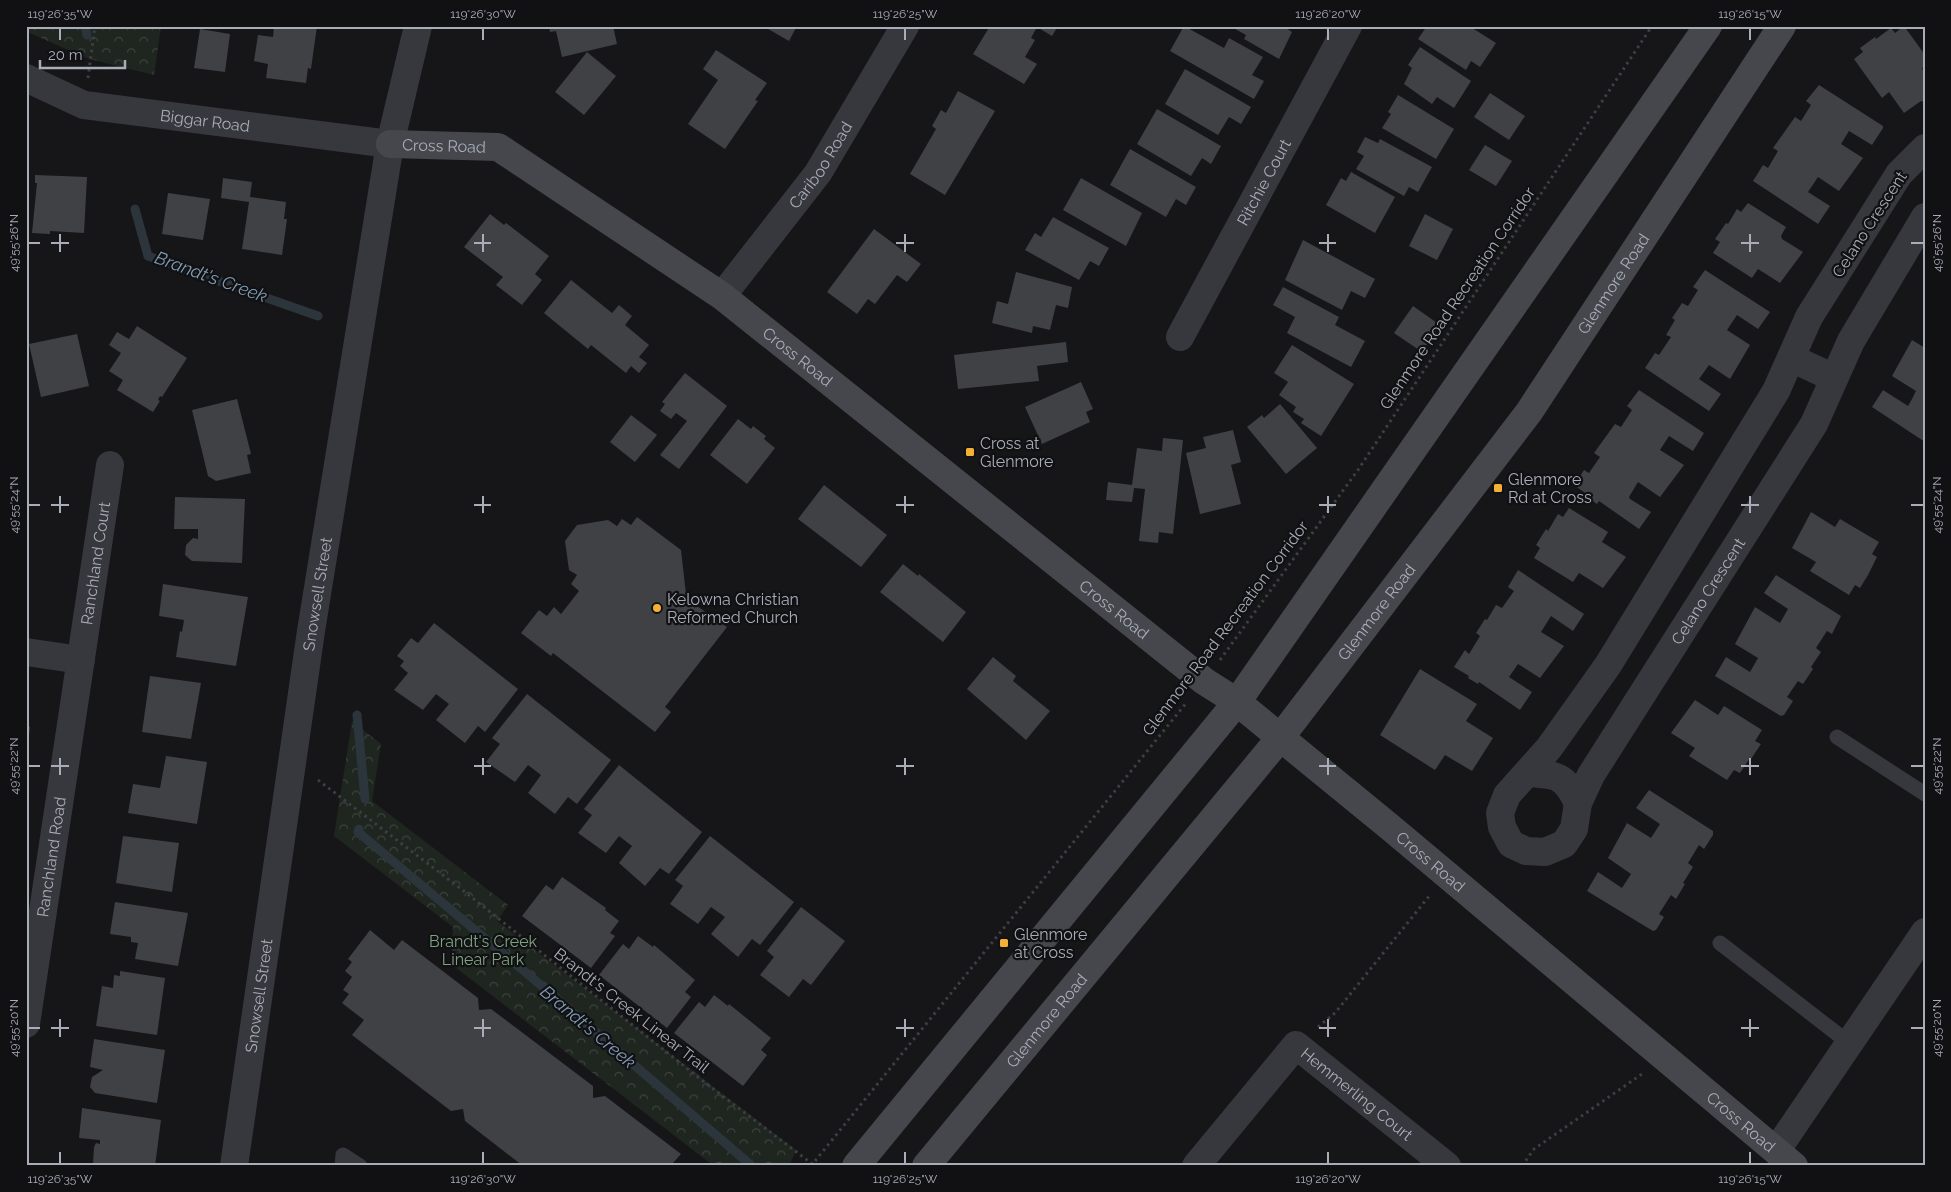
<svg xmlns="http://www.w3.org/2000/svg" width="1951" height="1192" font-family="Raleway,sans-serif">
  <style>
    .park { fill: url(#park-crowns) }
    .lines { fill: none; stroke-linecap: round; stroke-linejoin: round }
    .stream { stroke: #2c353c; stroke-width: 9 }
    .building { fill: #404145 }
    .path { stroke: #3d3f44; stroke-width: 3; stroke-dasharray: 2.5 4; stroke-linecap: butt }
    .lane { stroke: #37383d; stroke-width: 15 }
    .street { stroke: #37383d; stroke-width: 28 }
    .secondary { stroke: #45474d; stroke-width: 28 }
    .ticks { fill: none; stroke: #a8adb8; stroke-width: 2 }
    .poi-dot { fill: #f2b134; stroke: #111113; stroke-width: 2 }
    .labels { text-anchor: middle; stroke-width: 4.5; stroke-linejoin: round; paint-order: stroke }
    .street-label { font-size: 16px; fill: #a8adb8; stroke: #111113 }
    .poi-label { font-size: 16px; fill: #a8adb8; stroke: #111113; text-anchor: start }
    .park-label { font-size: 16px; fill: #7fa381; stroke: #111113 }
    .water-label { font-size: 18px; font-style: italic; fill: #7f9bb3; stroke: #111113 }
    .neatline { fill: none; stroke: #a8adb8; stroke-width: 2 }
    .ticks-label { font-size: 12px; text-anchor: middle; fill: #a8adb8 }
  </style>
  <defs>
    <pattern id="park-crowns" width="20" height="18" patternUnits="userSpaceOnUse" patternTransform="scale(1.25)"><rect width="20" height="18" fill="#1e261f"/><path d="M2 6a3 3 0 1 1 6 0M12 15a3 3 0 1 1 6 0" fill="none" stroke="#3c433d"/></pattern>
  </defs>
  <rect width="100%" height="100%" fill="#161618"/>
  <g class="park">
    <path d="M26,26h135l-7,49 -65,-16 -57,-25 -6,-3z"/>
    <path d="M352,721l29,23 -9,57 136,104 -11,16 299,229 -7,16h-75l-263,-202 2,-37 -119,-91z"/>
  </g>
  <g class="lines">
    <g class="stream">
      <path d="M85,26l2,9"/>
      <path d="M135,209l13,47 170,60"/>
      <path d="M357,715l8,84"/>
      <path d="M359,829l-1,3 191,160 203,174"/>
    </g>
  </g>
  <g class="building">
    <path d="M274,26h43l-6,43 -3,-1 -2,15 -40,-5 2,-14 -14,-3 4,-26 15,2z"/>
    <path d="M549,26h64l4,18 -55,13 -6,-26 -6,1z"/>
    <path d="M763,26h34l-8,15z"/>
    <path d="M990,26h68l-6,10 -15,-9 -6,11 4,2 -10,17 12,7 -13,20 -51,-30z"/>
    <path d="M1184,26l40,22 5,-10 34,19 -11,18 12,6 -10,18 -84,-48z"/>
    <path d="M1230,26h57l-1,2 6,4 -13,27 -35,-20 2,-4z"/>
    <path d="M1427,26h42l27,17 -16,24 -9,-6 -5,9 -48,-31z"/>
    <path d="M1904,26l21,29v11l-3,2 3,7v27l-4,-1 -17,12 -15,-21 -7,6 -28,-39 9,-7 -3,-4 15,-11 1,2 15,-11 4,5z"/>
    <path d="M200,29l30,5 -5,38 -31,-4z"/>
    <path d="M1420,47l51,34 -17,27 -17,-11 -5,7 -28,-20 8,-16 -4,-3z"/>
    <path d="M716,50l51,33 -12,17 3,1 -33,48 -37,-25 30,-44 -15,-11z"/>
    <path d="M587,52l29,24 -32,39 -29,-23z"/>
    <path d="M1185,69l66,38 -10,17 -12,-7 -11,18 -53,-31z"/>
    <path d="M1819,85l64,41v2l-11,17 -23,-14 -8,13 22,14 -24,33 -21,-14 -10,15 22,14 -12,18 -65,-43 10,-16 5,3 10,-17 -5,-3 22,-31 6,4 10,-16 -5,-4z"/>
    <path d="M958,91l37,20 -50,84 -35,-21 26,-45 -4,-3 9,-16 5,3z"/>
    <path d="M1490,93l35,23 -16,24 -35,-23z"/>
    <path d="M1398,95l56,34 -18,30 -54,-31 9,-14 -3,-2z"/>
    <path d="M1157,109l64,37 -10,18 -9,-6 -11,18 -54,-32z"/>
    <path d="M1365,137l13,6 2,-4 52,28 -14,25 -9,-5 -5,9 -48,-27 8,-13 -7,-4z"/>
    <path d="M1485,145l27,16 -16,25 -27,-16z"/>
    <path d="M1130,149l66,38 -10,18 -10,-6 -10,18 -56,-32z"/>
    <path d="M1351,172l44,25 -20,36 -49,-28 15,-27 5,3z"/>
    <path d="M35,175l52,2 -3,56 -34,-2v3l-18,-1 5,-50h-2z"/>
    <path d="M223,178l29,4 -2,15 36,5 -2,17h3l-5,36 -40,-6 7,-47 -28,-4z"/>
    <path d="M1081,178l61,35 -16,33 -63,-36z"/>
    <path d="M168,193l42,6 -7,41 -41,-6z"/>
    <path d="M1748,203l38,24 -5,9 1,3 21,13 -23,31 -22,-14 -6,9 -39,-25 7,-11 -5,-3 11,-16 2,1 9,-15 4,3z"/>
    <path d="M490,214l14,11 2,-2 43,33 -14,18 7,6 -20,25 -26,-20 7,-8 -39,-30z"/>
    <path d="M1425,214l28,15 -16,31 -28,-14z"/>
    <path d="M1053,217l56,31 -10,18 -9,-5 -11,19 -54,-30 10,-17 6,4z"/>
    <path d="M874,229l47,35 -14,18 -10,-7 -22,29 -7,-5 -11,15 -30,-22z"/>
    <path d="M1303,240l72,39 -10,19 -14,-7 -9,19 -57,-30z"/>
    <path d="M1705,270l65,42 -12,17 -21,-14 -10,15 23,15 -20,34 -21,-14 -10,14 22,15 -12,17 -64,-43 10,-15 4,2 12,-18 -5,-2 9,-15 -3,-2 10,-15 6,3 10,-16 -5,-3z"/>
    <path d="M1016,272l56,15 -4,21 -12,-3 -6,25 -17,-4 -1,7 -40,-10 5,-22 11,3z"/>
    <path d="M571,280l41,33 7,-8 13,11 -7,9 24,20 -10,12 8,6 -8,10 -8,-7 -5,7 -35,-28 -3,4 -44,-36z"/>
    <path d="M1283,287l56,30 -4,8 30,16 -14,26 -64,-34 8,-16 -22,-12z"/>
    <path d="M1413,306l27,19 -18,27 -28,-19z"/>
    <path d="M137,326l50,32 -25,39 -2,-1 -2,4 2,1 -7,11 -36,-22 6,-10 -14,-9 12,-18 -12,-8 8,-13 12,7z"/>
    <path d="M77,334l12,52 -48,11 -12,-53z"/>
    <path d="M1912,340l13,8v94l-53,-35 11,-17 25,16 4,-7 4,-8 -24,-15z"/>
    <path d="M1066,342l2,20 -31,4 2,15 -81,8 -4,-34z"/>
    <path d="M1292,345l62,39 -33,52 -20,-13 3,-4 -11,-7 3,-5 -17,-12 9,-13 -14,-9z"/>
    <path d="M685,373l42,33 -48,63 -19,-14 27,-34 -11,-8 -5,6 -11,-8 5,-7 -3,-2z"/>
    <path d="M1081,382l12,27 -7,3 4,10 -48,22 -17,-37z"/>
    <path d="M1639,390l65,43 -11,18 -24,-15 -9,14 24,15 -24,32 -22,-15 -9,15 1,2 21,13 -12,17 -40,-28 -2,3 -10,-7 1,-2 -14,-10 10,-15 5,3 11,-16 -6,-4 21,-29 6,3 11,-17 -5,-4z"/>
    <path d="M237,399l14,55 -4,1 4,18 -35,8 -8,-5 -16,-66z"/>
    <path d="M1280,404l37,44 -31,26 -39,-47 15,-12 2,3z"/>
    <path d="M631,415l26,20 -22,27 -25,-20z"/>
    <path d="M738,419l13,10 2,-3 13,10 -2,3 11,9 -28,36 -37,-29z"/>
    <path d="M1233,430l8,32 -10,3 10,39 -41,10 -14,-61 20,-5 -3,-11z"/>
    <path d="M1163,438l20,2 -10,94 -14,-2 -1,11 -19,-2 6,-52 -11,-1 -2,14 -26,-2 2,-18 24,3 5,-37 25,3z"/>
    <path d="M824,485l63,50 -26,32 -63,-48z"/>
    <path d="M175,497l70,2 -3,64 -50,-2 -7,-6 1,-10 7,-7 5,1v-10h-24z"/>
    <path d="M1569,508l39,24 -6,10 24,15 -23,31 -24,-15 -6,9 -39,-24 6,-10 -4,-3 10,-16 2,2 10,-17 5,3z"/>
    <path d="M1811,512l24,15 5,-8 39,23 -7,12 5,3 -9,18 -8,13 -5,-3 -6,10 -39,-24 6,-9 -24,-14z"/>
    <path d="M637,517l44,33 5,44 -2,3 43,30 -62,80 6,5 -16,20 -102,-79 -2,3 -30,-23 18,-23 8,6 7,-9 7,7 18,-23 -8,-7 6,-9 -8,-5 -4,-29 12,-16 31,-5 9,6 5,-7 9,6z"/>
    <path d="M903,564l15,12 1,-2 47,38 -23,30 -63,-50z"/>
    <path d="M1518,570l66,44 -11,17 -22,-15 -10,16 23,14 -24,32 -22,-14 -9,13 23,15 -12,18 -41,-28 -1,2 -10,-6 1,-2 -15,-9 11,-17 4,4 11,-18 -4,-3 9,-14 2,1 9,-15 6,3 12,-17 -6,-4z"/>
    <path d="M1776,575l65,41 -9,18 -5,-3 -11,17 5,4 -10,15 2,2 -10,15 -5,-3 -11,16 6,4 -9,14 -3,1 -66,-40 11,-19 24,15 8,-14 -23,-14 20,-37 25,16 8,-14 -24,-16z"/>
    <path d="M163,584l85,13 -12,69 -60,-9 4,-26 2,1 2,-12 -25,-4z"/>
    <path d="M434,623l84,66 -33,43 -7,-6 -13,17 -29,-23 13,-16 -13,-10 -13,16 -29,-20 14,-17 -8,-7 4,-5 -7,-5 14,-18 7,5z"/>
    <path d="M993,657l23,19 -3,5 37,30 -24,29 -59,-51z"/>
    <path d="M1420,669l57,35 -11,17 27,17 -21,33 -27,-16 -10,15 -55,-35z"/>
    <path d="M150,676l51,7 -10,56 -49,-7z"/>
    <path d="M527,694l84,66 -34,44 -9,-7 -13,17 -27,-21 13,-18 -13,-10 -13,17 -29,-20 14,-18 -8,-6z"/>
    <path d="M1695,700l23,15 6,-9 38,24 -7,11 6,3 -10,15 -1,-1 -10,15 -6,-3 -7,10 -38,-24 6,-8 -24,-15z"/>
    <path d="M26,726l4,1 -3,21h-1z"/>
    <path d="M166,756l41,6 -10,62 -69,-11 5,-29 27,4z"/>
    <path d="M619,765l83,67 -33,42 -9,-6 -15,18 -26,-23 13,-17 -13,-10 -13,17 -28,-20 14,-18 -8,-6z"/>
    <path d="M1649,790l64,41v4l-9,14 -5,-4 -11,18 5,4 -10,16 2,1 -9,15 -5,-4 -12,19 5,3 -8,13 -3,1 -66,-40 11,-19 24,16 9,-14 -23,-16 19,-35 24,15 9,-14 -24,-16z"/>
    <path d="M123,836l56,7 -7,49 -56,-9z"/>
    <path d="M710,836l84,66 -34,43 -8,-6 -14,18 -27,-23 14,-17 -14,-10 -13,17 -28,-20 13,-18 -8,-6z"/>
    <path d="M562,877l44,31 -1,2 14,11 -9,12 5,3 -24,32 -69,-52 24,-31 7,5z"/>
    <path d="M115,902l73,11 -10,53 -43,-7 3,-16 -7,-1v-5l-21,-3z"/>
    <path d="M801,907l44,34 -34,44 -8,-6 -14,18 -29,-22 14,-18 -7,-6z"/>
    <path d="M370,930l24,20 8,-10 76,58 1,12 12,-1 102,77v12l12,-2 76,58 -8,9 4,3h-154l-58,-45 -2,-12 -12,2 -99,-76 12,-15 -22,-17 7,-9 -6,-4 9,-13 -7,-6 7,-9 -4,-3z"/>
    <path d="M638,936l15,11 1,-2 41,35 -10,12 6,5 -24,31 -68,-53 24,-31 6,5z"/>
    <path d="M120,971l45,7 -8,57 -61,-9 6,-40 11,2 1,-13 6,1z"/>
    <path d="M714,995l14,11 1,-2 42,34 -10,12 6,5 -24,31 -69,-53 25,-31 6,5z"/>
    <path d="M94,1039l71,11 -8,53 -62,-10 -5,-6 2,-10 11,-7 -13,-3z"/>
    <path d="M82,1108l79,12 -6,46 -62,-2 1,-17 2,-4 4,1v-4l-21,-2z"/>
  </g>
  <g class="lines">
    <g class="path">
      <path d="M88,78l7,-52"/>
      <path d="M1220,660l138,-190 294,-444"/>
      <path d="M318,780l147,112 243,193 107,81"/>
      <path d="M1318,1027l17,-14 95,-118"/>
      <path d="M811,1166l376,-464"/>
      <path d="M1522,1166l12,-17 108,-75"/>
    </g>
    <g class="lane">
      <path d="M1837,737l88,57"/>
      <path d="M1720,943l129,100"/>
      <path d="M342,1166l1,-11 17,11"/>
    </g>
    <g class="street">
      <path id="s1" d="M26,78l58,27 306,39"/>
      <path id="s2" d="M1925,148l-26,26 -90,143 -33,74 -168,274 -59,83 -42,47 -7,18 2,14 9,17 15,7 19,1 19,-8 10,-15 4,-26 13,-28 223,-351 37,-83 74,-124"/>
      <path id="s3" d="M722,296l96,-123 87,-147"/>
      <path id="s4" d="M1180,337l168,-311"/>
      <path d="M1791,358l43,20"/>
      <path d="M26,652l55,8"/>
      <path d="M1527,773c31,2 37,2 51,30"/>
      <path id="s5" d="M26,1024l84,-559"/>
      <path d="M1776,1151l149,-219"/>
      <path id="s6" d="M234,1166l77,-535 79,-487 28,-118"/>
      <path id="s7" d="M1196,1166l100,-121 151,121"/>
    </g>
    <g class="secondary">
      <path id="s8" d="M390,144l108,3 224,149 482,385 33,21 154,126 403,338"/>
      <path d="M856,1166l381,-464 471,-676"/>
      <path id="s9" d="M926,1166l354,-428 249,-326 253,-386"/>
    </g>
  </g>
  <path class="ticks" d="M60,28v12M483,28v12M905,28v12M1328,28v12M1750,28v12M60,234v18M483,234v18M905,234v18M1328,234v18M1750,234v18M28,243h12M51,243h18M474,243h17M896,243h18M1319,243h17M1741,243h18M1911,243h13M60,496v17M483,496v17M905,496v17M1328,496v17M1750,496v17M28,505h12M51,505h18M474,505h17M896,505h18M1319,505h17M1741,505h18M1911,505h13M60,758v17M483,758v17M905,758v17M1328,758v17M1750,758v17M28,766h12M51,766h18M474,766h17M896,766h18M1319,766h17M1741,766h18M1911,766h13M60,1019v18M483,1019v18M905,1019v18M1328,1019v18M1750,1019v18M28,1028h12M51,1028h18M474,1028h17M896,1028h18M1319,1028h17M1741,1028h18M1911,1028h13M60,1152v12M483,1152v12M905,1152v12M1328,1152v12M1750,1152v12"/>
  <g class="poi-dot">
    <rect x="965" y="447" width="10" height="10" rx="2.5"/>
    <rect x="1493" y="483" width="10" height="10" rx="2.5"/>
    <circle cx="657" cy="608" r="5"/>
    <rect x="999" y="938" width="10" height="10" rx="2.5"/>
  </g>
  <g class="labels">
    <g class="street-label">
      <text dy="6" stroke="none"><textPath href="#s1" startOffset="186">Biggar Road</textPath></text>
      <text dy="6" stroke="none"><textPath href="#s8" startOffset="54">Cross Road</textPath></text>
      <text dy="6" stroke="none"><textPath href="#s3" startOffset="164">Cariboo Road</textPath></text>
      <text dy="6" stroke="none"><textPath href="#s4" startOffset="176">Ritchie Court</textPath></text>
      <text transform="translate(1869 224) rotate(-57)" y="6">Celano Crescent</text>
      <text dy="6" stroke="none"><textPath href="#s9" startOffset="1119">Glenmore Road</textPath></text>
      <text transform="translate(1457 298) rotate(-56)" y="6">Glenmore Road Recreation Corridor</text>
      <text dy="6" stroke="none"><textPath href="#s8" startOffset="474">Cross Road</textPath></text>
      <text dy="6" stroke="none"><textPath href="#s5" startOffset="466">Ranchland Court</textPath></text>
      <text dy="6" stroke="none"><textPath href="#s2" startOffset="1175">Celano Crescent</textPath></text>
      <text dy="6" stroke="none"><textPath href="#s6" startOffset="578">Snowsell Street</textPath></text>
      <text dy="6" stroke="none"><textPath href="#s8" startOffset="879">Cross Road</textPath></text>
      <text dy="6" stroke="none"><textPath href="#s9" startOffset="714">Glenmore Road</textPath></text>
      <text transform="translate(1225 628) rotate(-53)" y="6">Glenmore Road Recreation Corridor</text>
      <text dy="6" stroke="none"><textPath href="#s5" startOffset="169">Ranchland Road</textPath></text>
      <text dy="6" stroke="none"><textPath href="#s8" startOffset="1284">Cross Road</textPath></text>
      <text dy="6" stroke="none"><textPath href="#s6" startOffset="172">Snowsell Street</textPath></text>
      <text transform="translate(632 1010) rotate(38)" y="6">Brandt's Creek Linear Trail</text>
      <text dy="6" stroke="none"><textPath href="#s9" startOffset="189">Glenmore Road</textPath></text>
      <text dy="6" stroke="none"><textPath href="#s7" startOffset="235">Hemmerling Court</textPath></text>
      <text dy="6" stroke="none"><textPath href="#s8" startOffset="1689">Cross Road</textPath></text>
    </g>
    <g class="poi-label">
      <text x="980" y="449">Cross at<tspan x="980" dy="18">Glenmore</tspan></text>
      <text x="1508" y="485">Glenmore<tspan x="1508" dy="18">Rd at Cross</tspan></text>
      <text x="667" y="605">Kelowna Christian<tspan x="667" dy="18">Reformed Church</tspan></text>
      <text x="1014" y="940">Glenmore<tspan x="1014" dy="18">at Cross</tspan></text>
    </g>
    <g class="park-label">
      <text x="483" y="947">Brandt's Creek<tspan x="483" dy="18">Linear Park</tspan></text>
    </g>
    <g class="water-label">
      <text transform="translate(211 277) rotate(20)" y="6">Brandt's Creek</text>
      <text transform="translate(588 1027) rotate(40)" y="6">Brandt's Creek</text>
    </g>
  </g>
  <rect width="1951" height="1192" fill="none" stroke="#111113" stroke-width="55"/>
  <path d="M40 60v8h85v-8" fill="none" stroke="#a8adb8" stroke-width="2.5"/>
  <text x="48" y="60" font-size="15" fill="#a8adb8" stroke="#111113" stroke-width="4" paint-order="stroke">20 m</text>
  <rect x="28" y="28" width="1896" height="1136" class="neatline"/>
  <g class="ticks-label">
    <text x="60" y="18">119°26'35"W</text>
    <text x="483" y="18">119°26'30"W</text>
    <text x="905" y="18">119°26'25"W</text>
    <text x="1328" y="18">119°26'20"W</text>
    <text x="1750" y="18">119°26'15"W</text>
    <text transform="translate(14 243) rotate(-90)" y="4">49°55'26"N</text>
    <text transform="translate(1937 243) rotate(-90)" y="4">49°55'26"N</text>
    <text transform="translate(14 505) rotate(-90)" y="4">49°55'24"N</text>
    <text transform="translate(1937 505) rotate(-90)" y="4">49°55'24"N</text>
    <text transform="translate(14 766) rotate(-90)" y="4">49°55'22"N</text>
    <text transform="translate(1937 766) rotate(-90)" y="4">49°55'22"N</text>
    <text transform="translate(14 1028) rotate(-90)" y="4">49°55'20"N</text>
    <text transform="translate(1937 1028) rotate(-90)" y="4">49°55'20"N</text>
    <text x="60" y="1183">119°26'35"W</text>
    <text x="483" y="1183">119°26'30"W</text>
    <text x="905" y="1183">119°26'25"W</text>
    <text x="1328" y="1183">119°26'20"W</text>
    <text x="1750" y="1183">119°26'15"W</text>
  </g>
</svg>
